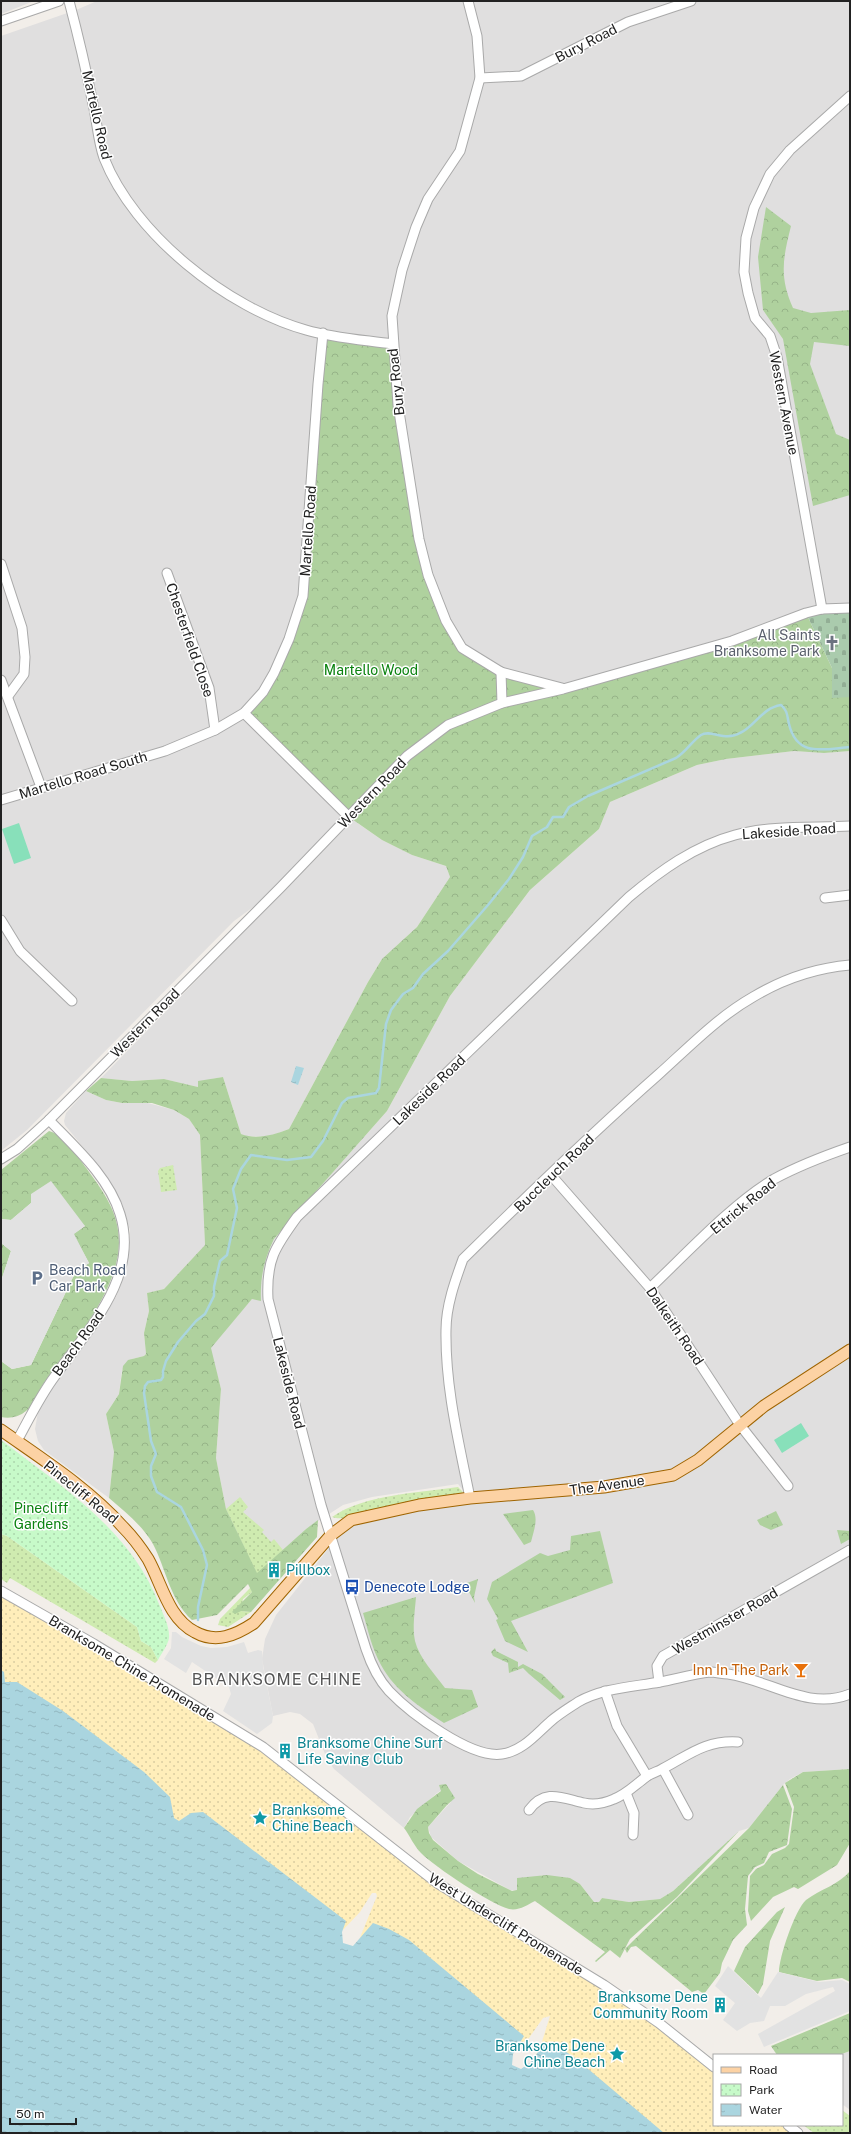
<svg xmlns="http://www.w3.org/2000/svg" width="851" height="2134" font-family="'Public Sans',sans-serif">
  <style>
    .residential { fill: #e0dfdf }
    .grass { fill: url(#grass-dots) }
    .forest { fill: url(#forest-crowns) }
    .sand { fill: url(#sand-dots) }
    .cemetery { fill: url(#cemetery-stones) }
    .park { fill: url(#park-dots) }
    .pitch { fill: #88e0ba }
    .parking { fill: #e2e2e2 }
    .water { fill: url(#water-ripples) }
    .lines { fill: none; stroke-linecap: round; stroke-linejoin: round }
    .stream { stroke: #aad5df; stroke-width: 2.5 }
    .minor-casing { stroke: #a9a9a9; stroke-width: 11 }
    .major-casing { stroke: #9f6401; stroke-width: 13 }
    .minor { stroke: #fff; stroke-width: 9 }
    .major { stroke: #fcd2a4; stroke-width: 11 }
    .labels { text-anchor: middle; stroke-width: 3; stroke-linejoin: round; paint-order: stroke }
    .street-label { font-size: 14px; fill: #222; stroke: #fff }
    .worship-label { font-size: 14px; fill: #5b616d; stroke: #fff; text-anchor: end }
    .park-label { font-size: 14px; fill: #0c8311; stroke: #fff }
    .service-label { font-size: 14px; fill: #4e5e75; stroke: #fff; text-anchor: start }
    .culture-label { font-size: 14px; fill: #0d838f; stroke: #fff; text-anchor: start }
    .transit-label { font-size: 14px; fill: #164399; stroke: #fff; text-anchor: start }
    .food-label { font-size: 14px; fill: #c56008; stroke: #fff; text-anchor: end }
    .quarter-label { font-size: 16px; letter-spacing: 1px; fill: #555; stroke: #fff }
  </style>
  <defs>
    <pattern id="grass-dots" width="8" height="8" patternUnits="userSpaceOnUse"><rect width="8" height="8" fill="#cfebb0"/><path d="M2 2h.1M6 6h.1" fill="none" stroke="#b1c997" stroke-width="1.8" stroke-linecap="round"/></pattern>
    <pattern id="forest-crowns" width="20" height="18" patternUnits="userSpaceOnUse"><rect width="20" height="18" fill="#afd19e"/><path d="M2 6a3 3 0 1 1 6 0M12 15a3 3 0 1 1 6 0" fill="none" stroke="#96b388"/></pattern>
    <pattern id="sand-dots" width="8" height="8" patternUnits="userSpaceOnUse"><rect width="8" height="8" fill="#ffeeba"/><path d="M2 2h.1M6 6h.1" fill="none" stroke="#dacca0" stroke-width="1.8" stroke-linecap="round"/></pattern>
    <pattern id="cemetery-stones" width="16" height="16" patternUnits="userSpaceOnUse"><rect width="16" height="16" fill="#aacbad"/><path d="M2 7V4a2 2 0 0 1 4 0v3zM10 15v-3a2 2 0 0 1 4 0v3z" fill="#92ae95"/></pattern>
    <pattern id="park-dots" width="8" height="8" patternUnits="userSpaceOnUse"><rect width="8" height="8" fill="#c7fac9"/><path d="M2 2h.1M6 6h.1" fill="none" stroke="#abd6ac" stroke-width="1.8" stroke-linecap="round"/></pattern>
    <pattern id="water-ripples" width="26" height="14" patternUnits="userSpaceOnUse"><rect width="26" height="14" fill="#aad5df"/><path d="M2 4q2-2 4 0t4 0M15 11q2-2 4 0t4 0" fill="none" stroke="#92b7bf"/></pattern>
  </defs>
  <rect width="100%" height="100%" fill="#f2eee9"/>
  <g class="residential">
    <path d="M1,1h33l-33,13z"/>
    <path d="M97,1h753v607l-501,209 -68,70 -47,34 -207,209 -26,21v-1115l75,-26z"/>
    <path d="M794,751l30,2 26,-2v1018l-47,3 -13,7 -7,6 -34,43 -10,3 -66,60 -13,8 -31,3 -27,-4 -3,4h-5l-14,-18 -38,-9 -25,16 -7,-1 -52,-29 -27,-24 -3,-10 23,-25 -3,-16 -11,7 -27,24 -6,11 -70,-59 -7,-10 -14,-35 -13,-10 -10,-2 -17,4 -11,-57 3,-20 11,-24 60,-76 12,-12 18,-8 104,-21 -12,-14 -86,13 -29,8 -37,24 -49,45 -31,-65 -10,-51 5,-69 -11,-41 42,-49 9,1v-23l2,-12 11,-26 113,-128 63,-115 80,-106 69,-61 11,-27 87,-37 29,-6z"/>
    <path d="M353,820l29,20 30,15 34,11 4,11 -33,50 -35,32 -14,23 -79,147 -22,8 -21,-1 -5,-2 -18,-57 -12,2 -13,8 -34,-8 -32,2 -31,-3z"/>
    <path d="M86,1091l20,9 16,3 22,-1 30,8 15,9 11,16 5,110 -41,44 -17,4 2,18 -5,22 2,21 -2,2 -12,3 -10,11 -3,24 -13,20 8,38 -5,46 -65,-48 -6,-9 -3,-12 3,-17 9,-17 69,-98 9,-24 5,-26v-17l-7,-21 -12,-24 -15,-22 -31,-38 -1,-4 2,-8z"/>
    <path d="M850,2051v59l-8,-6v-49h-3z"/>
  </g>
  <g class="grass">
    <path d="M173,1165l4,25 -16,2 -3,-21 2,-3z"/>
    <path d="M458,1487l5,5 -3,3c-32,5 -66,9 -98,17 -10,3 -19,9 -30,5 33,-23 87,-24 126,-30z"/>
    <path d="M240,1497l8,10 -5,5 21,18 -2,2 9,10 3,-3 9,11 -26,24 -31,-65z"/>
    <path d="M1,1534l6,2 130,91 4,14 10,6 7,13 -3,3 -145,-85 -3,5 -6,-4z"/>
    <path d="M251,1587l1,5 -9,7 -2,12 10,1 -23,15 -10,-2 2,-6z"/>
    <path d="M842,2110l8,6v17h-36l-11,-8h39z"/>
  </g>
  <g class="forest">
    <path d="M766,207l25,19c-8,32 -12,51 2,82l18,5 39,-3v36l-36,-4 -4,22 26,70 14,6v55l-37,11 -30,-167 -20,-29 -5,-53z"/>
    <path d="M323,333l69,11 36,231 34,73 39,24 62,17 169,-48 74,-28 26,55v29h18v54l-26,2 -30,-2 -68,8 -29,6 -87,37 -11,27 -69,61 -80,106 -63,115 -113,128c-10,21 -14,38 -13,62l-9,-2 -41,49 10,41 -5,69 10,51 31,64 49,-44 12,-9 -1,17 -66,75 -10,-1 -6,3 -3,-2 20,-20 -4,-8 -31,31 -25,5c-22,-20 -26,-51 -39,-76 -11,-19 -28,-32 -44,-46l5,-46 -8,-38 13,-20 4,-28 5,-6 16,-4 2,-2 -2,-21 5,-22 -2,-18 17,-4 41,-44 -5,-110 -11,-16 -15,-9 -22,-7h-30l-16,-3 -20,-9 15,-13 31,3 32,-2 34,8v-6l25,-4 18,57c16,6 32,1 48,-5l79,-147 14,-23 35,-32 33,-50 -4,-11 -34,-11 -30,-15 -33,-23 -105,-104 19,-21 40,-96z"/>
    <path d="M49,1131c16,4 28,25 38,38 17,24 32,43 32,74 -1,49 -47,101 -75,140 -5,7 -12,24 -18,28 -7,6 -16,8 -25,6v-56l11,8 19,-4 43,-90 15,-12 -16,-29 12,-8 -54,-23 -20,17 -10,-1v-49z"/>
    <path d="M1,1243l10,8 -10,30z"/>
    <path d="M533,1510c6,9 0,23 -2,32l-7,3 -21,-31z"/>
    <path d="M776,1511l7,14 -12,5 -11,-5 -3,-5z"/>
    <path d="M837,1530l13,1v8l-9,5z"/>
    <path d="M600,1531l13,52 -102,38 17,31 -23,-11 -9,-21 2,-1 -11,-20 5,-17 48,-29 8,3 22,-6 1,-14z"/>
    <path d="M478,1579l-4,18 1,6 -6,-11 -4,2 -9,-7z"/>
    <path d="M416,1597c-1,14 -4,30 -1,44 4,17 20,33 30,47l27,2 6,17 -34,16c-24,-16 -49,-32 -63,-58 -9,-16 -13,-35 -18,-52z"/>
    <path d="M495,1648l1,3 22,11v5l5,-3 19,10 23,23 -5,3 -31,-26 -6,-6 -14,5 -1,-10 -15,-7 -2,-4z"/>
    <path d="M850,1769v74l-13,22 -39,24 -4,-2 -21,10 -22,24 -3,-10 2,-35 6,-7 8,-4 8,-11 13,-6 4,-4 5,-37 -9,-24 18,-11z"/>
    <path d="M446,1784l9,14 -8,7 -19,22 1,6 4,7 25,21 20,13 34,17 5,-1v-12l30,-3 23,3 10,6 14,18h5l3,-4 27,4 31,-3 13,-8 66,-60 -62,66 -47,42 -10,19 -10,-8 -14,12 -1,-1 10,-9 -70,-51c-8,4 -16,10 -26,8 -17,-4 -74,-42 -88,-56 -7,-7 -11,-17 -17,-25l13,-19 24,-18 -2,-6z"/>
    <path d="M783,1785l9,24 -5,36 -18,7 -5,11 -9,4 -7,9 -3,33 2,16 -14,15 -11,23 -2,10 -16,21 -6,-4 -6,2 -56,-46 -5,1 -4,6 -2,-4 8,-8 116,-113z"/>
    <path d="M850,1871v111l-8,-4 -25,3 -38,-9c0,-15 16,-62 27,-72 13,-10 34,-16 44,-29z"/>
    <path d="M785,1907l-15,34 -7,43 -5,10 -24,-23 11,-24 32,-35z"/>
    <path d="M850,2013v38l-11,4h-62l-6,-9z"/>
  </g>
  <path class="sand" d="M1,1591l262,156 174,136 144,88 133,96v58h74l10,8h-148l-118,-72 8,-13 10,-32 -7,2 -14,20 -11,8 -159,-106 18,-44 -1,-3h-4l-12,19 -17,18 -2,-5 -164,-99 -176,-132z"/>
  <path class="cemetery" d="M850,608v89l-18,1v-30l-26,-55z"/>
  <path class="park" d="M1,1440c61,47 129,89 158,164 4,10 11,23 10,34 -1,7 -8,16 -11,22l-7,-13 -10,-6 -4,-14 -130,-91 -6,-2z"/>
  <g class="pitch">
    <path d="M19,823l12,35 -17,6 -12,-35z"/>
    <path d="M801,1423l8,13 -27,17 -8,-13z"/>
  </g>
  <g class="parking">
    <path d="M51,1181l34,45 -11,8 15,29 -15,12 -43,90 -19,4 -11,-8v-80l10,-30 -10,-8v-24l10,1 20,-17v-9z"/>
    <path d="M172,1632h4l6,5 19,9 10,2 16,-1 17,-5 4,11 10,-3 4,1 1,15 10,50 -1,7 -15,11 -34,-23 8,-17 -2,-7 -37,-25 -6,11 -22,-14 7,-11z"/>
    <path d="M728,1966l33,32 17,-26 41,10 23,-2 8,4v27l-86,36 -6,-13 77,-43 -2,-4 -27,7 -21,12h-15l-6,15 -14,2 -13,8 -14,-11 12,-17 -20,-17z"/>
  </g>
  <g class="water">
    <path d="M296,1066l8,2 -6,17 -7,-3z"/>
    <path d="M1,1670l3,2 1,10h12l46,29 81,61 26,25 4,21 5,3 12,-8 12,-1 143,109 -4,11 1,11 10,3 20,-23 16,6 20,11 115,96 -11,18 -1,11 9,4 10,-7 14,-20 12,4 17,11 90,76h-663z"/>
  </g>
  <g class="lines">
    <path class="stream" d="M198,1620v-13l9,-42 -4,-15 -22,-43 -24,-15 -6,-16v-10l5,-12 -5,-13 -7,-48 1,-7 3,-4 13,-2 2,-3v-6l3,-10 12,-19 18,-21 9,-7 9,-18v-9l6,-26 7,-6 10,-47 -4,-19 8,-20 10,-14 36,5 24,-3 12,-16 19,-38 6,-5 28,-5 3,-5 7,-64 5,-14 12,-16 10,-6 10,-14 25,-23 40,-46 21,-26 14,-22 9,-21 15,-9 6,-10h10l6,-10 19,-11 88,-38c10,-6 16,-17 25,-23 10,-6 24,7 39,-2 15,-7 22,-25 41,-28 7,6 6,11 8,19 8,34 35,25 61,23"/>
    <g class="minor-casing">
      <g id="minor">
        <path d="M69,1c9,34 17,68 24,103 4,17 5,37 11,54 30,76 123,150 202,172 27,8 58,10 86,14"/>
        <path d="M468,1l9,35 3,42 -20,73 -32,48 -12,28 -14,43 -10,46 6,89 21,134 9,36 18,46 16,27 39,24 61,16"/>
        <path d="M1,21l58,-20"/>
        <path d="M480,78l41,-2 107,-54 63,-21"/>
        <path d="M1,564l21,64 3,29 -1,17 -16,22"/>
        <path d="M167,573l42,115 6,42"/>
        <path d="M822,609l-45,-252 -7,-21 -15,-18 -7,-25 -4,-21 2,-34 8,-30 16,-34 20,-24 60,-54"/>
        <path d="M501,672l1,31"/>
        <path d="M1,680l40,107"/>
        <path d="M244,713l105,104"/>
        <path d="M1,800l164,-49 50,-21 29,-17 19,-21 11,-19 15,-34 14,-43 15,-212 5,-51"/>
        <path d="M850,826c-37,2 -79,-1 -115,9 -41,11 -75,36 -106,62l-332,320c-22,30 -31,43 -29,82l53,206 45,144c5,15 12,30 23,42 21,22 82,68 113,63 21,-3 34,-20 49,-33 8,-7 18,-13 27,-19 25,-14 54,-15 82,-20 16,-3 33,-8 50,-10 6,0 12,2 18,2 42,6 80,37 122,20"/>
        <path d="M825,898l25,-3"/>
        <path d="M1,920l19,31 52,50"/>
        <path d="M1,1159l16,-10 32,-29 232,-233 126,-131 41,-31 54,-22 61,-14 169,-48 74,-28 16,-4 28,-1"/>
        <path d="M551,1175l99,113 90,137 48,61"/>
        <path d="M650,1288c37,-35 82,-84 124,-109 24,-13 50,-23 76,-32"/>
        <path d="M17,1441c12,-22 23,-45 38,-65 33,-47 85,-99 65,-162 -11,-37 -45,-67 -71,-94"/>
        <path d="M470,1498c-11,-55 -25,-111 -24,-168 0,-24 9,-49 17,-71 64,-63 129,-126 196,-185 30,-27 59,-57 94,-77 30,-18 63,-29 97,-32"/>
        <path d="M1,1591l93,53 169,103 174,136 167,102 55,38 55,44"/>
        <path d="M659,1682l-2,-16 6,-10 187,-106"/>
        <path d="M605,1691l12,35 30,50"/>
        <path d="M663,1769l25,46"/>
        <path d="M626,1793l8,20 -1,22"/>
        <path d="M529,1810c16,-22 33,-12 55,-7 9,2 21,0 30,-4 13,-5 21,-14 32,-22 5,-4 11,-5 16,-8 27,-14 43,-29 76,-27"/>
        <path d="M788,2125l10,8"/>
      </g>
    </g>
    <g class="major-casing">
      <path id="major" d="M1,1430c41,29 87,58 121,96 10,10 19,22 26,33 14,25 20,59 47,73 21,12 41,3 59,-9l77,-88 20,-15 68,-15 51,-7 134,-11 69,-12 25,-15 66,-54 86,-56"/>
    </g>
    <use href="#minor" class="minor"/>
    <use href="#major" class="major"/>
  </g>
  <defs>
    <g id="church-bare" transform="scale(1.2)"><path d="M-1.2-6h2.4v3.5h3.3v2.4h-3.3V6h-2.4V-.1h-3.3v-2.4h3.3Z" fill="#6b7280" stroke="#fff" stroke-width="2.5" paint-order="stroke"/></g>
    <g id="parking-bare" transform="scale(1.2)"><path d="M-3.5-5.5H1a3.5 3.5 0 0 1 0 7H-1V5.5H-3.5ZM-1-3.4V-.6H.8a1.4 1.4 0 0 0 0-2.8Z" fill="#5c6f8a" stroke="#fff" stroke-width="2.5" paint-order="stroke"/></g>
    <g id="building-bare" transform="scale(1.2)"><path d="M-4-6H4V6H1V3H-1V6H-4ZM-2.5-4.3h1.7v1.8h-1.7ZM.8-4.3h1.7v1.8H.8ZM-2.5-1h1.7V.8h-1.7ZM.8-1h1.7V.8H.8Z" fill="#0f9aa8" stroke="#fff" stroke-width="2.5" paint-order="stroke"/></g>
    <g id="bus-bare" transform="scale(1.2)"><path d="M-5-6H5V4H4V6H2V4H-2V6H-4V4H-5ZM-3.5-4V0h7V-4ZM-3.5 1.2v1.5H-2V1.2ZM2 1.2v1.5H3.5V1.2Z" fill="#1a4fb4" stroke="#fff" stroke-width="2.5" paint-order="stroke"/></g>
    <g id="bar-bare" transform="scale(1.2)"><path d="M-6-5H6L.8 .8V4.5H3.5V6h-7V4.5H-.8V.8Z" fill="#e8710a" stroke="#fff" stroke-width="2.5" paint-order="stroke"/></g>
    <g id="sight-bare" transform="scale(1.2)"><path d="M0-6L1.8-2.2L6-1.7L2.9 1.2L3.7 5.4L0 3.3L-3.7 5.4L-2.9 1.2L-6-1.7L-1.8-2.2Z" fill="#0f9aa8" stroke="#fff" stroke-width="2.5" paint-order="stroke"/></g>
  </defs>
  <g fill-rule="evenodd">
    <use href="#church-bare" x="832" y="643"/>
    <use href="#parking-bare" x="37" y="1278"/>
    <use href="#building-bare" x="274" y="1570"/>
    <use href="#bus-bare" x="352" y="1587"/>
    <use href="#bar-bare" x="801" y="1670"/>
    <use href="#building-bare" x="285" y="1751"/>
    <use href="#sight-bare" x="260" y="1818"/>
    <use href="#building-bare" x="720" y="2005"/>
    <use href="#sight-bare" x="617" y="2054"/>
  </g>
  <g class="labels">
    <g class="street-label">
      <text transform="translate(586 43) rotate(-27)" y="5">Bury Road</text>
      <text transform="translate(97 115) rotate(77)" y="5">Martello Road</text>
      <text transform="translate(396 382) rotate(-96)" y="5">Bury Road</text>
      <text transform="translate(784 403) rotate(79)" y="5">Western Avenue</text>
      <text transform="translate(308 531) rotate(-86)" y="5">Martello Road</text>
      <text transform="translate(190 640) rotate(71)" y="5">Chesterfield Close</text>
      <text transform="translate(83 775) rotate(-17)" y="5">Martello Road South</text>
      <text transform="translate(372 793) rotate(-46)" y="5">Western Road</text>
      <text transform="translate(789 831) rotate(-4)" y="5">Lakeside Road</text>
      <text transform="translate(145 1023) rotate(-45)" y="5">Western Road</text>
      <text transform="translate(429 1090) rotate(-44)" y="5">Lakeside Road</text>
      <text transform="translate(554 1173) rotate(-44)" y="5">Buccleuch Road</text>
      <text transform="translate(743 1206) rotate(-39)" y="5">Ettrick Road</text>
      <text transform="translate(675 1326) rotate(56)" y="5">Dalkeith Road</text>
      <text transform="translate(78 1343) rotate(-54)" y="5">Beach Road</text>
      <text transform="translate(289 1383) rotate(76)" y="5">Lakeside Road</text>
      <text transform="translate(607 1485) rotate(-8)" y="5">The Avenue</text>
      <text transform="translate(81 1492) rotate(39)" y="5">Pinecliff Road</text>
      <text transform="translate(725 1621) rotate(-30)" y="5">Westminster Road</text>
      <text transform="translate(132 1668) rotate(31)" y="5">Branksome Chine Promenade</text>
      <text transform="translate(506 1924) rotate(32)" y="5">West Undercliff Promenade</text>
    </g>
    <g class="worship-label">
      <text x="820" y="640">All Saints<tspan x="820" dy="16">Branksome Park</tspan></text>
    </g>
    <g class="park-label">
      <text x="371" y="675">Martello Wood</text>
      <text x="41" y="1513">Pinecliff<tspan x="41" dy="16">Gardens</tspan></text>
    </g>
    <g class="service-label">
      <text x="49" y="1275">Beach Road<tspan x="49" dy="16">Car Park</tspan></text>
    </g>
    <g class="culture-label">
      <text x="286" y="1575">Pillbox</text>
      <text x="297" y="1748">Branksome Chine Surf<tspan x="297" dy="16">Life Saving Club</tspan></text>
      <text x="272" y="1815">Branksome<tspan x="272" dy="16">Chine Beach</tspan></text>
      <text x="708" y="2002" text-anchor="end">Branksome Dene<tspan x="708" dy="16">Community Room</tspan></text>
      <text x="605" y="2051" text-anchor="end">Branksome Dene<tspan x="605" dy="16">Chine Beach</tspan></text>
    </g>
    <g class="transit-label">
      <text x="364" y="1592">Denecote Lodge</text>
    </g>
    <g class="food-label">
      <text x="789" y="1675">Inn In The Park</text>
    </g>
    <g class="quarter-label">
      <text x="277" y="1685">BRANKSOME CHINE</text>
    </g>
  </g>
  <rect width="851" height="2134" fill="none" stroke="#222222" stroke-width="4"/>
  <rect x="713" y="2054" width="130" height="72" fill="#ffffff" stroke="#a7a7a7"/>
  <rect x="721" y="2067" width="20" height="6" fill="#fcd2a4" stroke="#a7a7a7"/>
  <text x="749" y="2074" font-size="12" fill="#222222">Road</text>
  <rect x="721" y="2084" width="20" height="12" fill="url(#park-dots)" stroke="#a7a7a7"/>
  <text x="749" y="2094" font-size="12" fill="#222222">Park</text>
  <rect x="721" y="2104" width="20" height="12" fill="url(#water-ripples)" stroke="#a7a7a7"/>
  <text x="749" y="2114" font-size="12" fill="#222222">Water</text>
  <path d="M10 2118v6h66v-6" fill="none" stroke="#222222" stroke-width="2"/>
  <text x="16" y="2118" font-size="12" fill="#222222" stroke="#ffffff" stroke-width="3" paint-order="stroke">50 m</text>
</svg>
